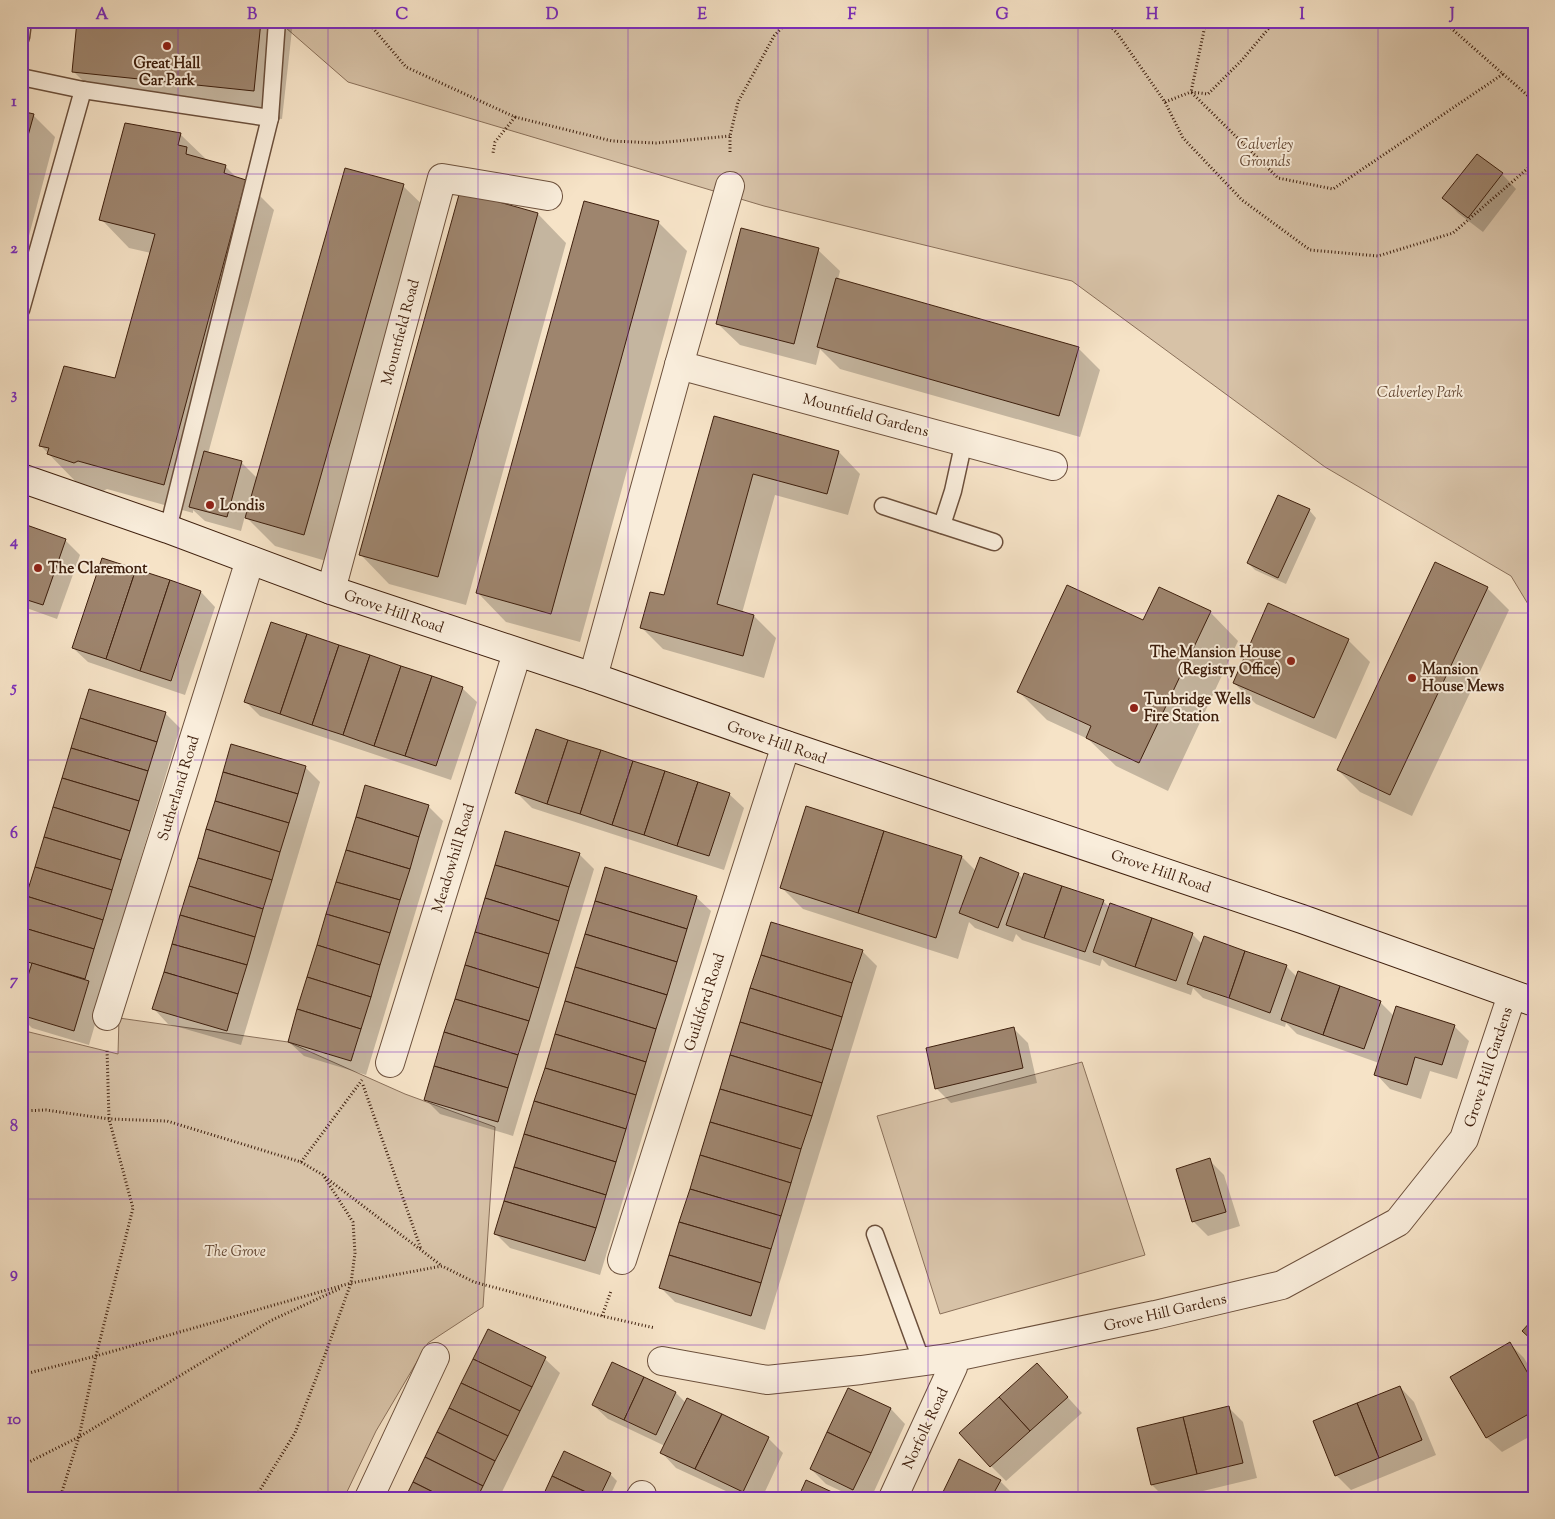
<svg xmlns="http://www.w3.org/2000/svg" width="1555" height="1519" font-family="'Sorts Mill Goudy',serif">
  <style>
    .green { fill: #d7c2a7; stroke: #8a705a }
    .shadow { fill: #0003 }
    .building { fill: #9e856e; stroke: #3e1f0d }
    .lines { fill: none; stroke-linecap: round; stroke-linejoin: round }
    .service-casing { stroke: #6c503c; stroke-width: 19 }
    .minor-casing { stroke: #6c503c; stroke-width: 30 }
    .secondary-casing { stroke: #3e1f0d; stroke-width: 30 }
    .path { stroke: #3e1f0d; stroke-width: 3; stroke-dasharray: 1 2.5; stroke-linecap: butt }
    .service { stroke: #f9eddb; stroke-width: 16 }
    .minor { stroke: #f9eddb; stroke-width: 28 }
    .secondary { stroke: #f9eddb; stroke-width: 28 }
    .grid { fill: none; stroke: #7b2cbf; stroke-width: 1; stroke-opacity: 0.55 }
    .poi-dot { fill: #8f2418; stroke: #f9eddb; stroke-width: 2 }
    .labels { text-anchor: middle; stroke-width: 4; stroke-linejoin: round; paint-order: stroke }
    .poi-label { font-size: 15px; font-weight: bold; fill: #3e1f0d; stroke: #f9eddb; text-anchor: start }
    .park-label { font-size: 15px; font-style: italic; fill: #644834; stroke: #f9eddb }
    .street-label { font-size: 15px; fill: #3e1f0d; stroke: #f9eddb }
    .neatline { fill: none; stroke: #7b2cbf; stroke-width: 2 }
    .grid-label { font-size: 16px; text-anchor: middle; font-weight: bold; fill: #7b2cbf }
  </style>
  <rect width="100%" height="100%" fill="#f6e3c7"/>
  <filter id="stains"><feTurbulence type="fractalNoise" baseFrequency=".004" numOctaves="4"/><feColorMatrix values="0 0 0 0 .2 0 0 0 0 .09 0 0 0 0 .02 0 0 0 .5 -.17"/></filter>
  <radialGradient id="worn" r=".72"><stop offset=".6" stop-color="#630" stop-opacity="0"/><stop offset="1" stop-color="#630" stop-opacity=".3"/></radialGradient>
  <g class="green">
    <path d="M278,21h1256v593l-23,-38 -186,-109 -253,-186 -308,-75 -416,-124z"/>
    <path d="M119,1018l169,24 117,52 90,33 -12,180 -55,36 -52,88 -32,67h-323v-468l97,24z"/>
    <path d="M1082,1062l63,193 -205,59 -63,-198z"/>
  </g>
  <g class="shadow">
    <path d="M78,21h215l-11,98 -180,-19 -29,-29z"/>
    <path d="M21,113l12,2 22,22 -34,129z"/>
    <path d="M126,124l55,11 27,26 17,5 13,13 7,2 29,29 -66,244 33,8 17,17 145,-293 29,28 -99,349 -58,-17 -30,-30 -4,15 -36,-10 -12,-11v3l-86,-24 -4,2 -26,-8 -36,-37 75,-66 35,-127 -22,-5 -28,-29z"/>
    <path d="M1502,174l14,15 -33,43 -25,-19 -14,-15z"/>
    <path d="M461,193l77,21 28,29 -100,362 -77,-21 -28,-29z"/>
    <path d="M658,222l29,29 -107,391 -74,-20 -28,-29z"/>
    <path d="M818,250l22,21 -2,8 240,69 22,22 -20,67 -240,-68 -20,-20 -4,16 -76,-20 -22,-21z"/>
    <path d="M715,417l124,35 21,22 -12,41 -73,-20 -33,118 12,3 22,22 -12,40 -101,-29 -21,-21 23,-31z"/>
    <path d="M1309,510l7,8 -30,66 -31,-14 -7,-7z"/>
    <path d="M21,525l44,15 15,15 -23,64 -36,-13z"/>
    <path d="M103,560l98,32 14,15 -30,88 -97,-33 -15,-14z"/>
    <path d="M1487,588l22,22 -97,206 -52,-24 -22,-22z"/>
    <path d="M1210,612l28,29 -70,150 -52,-25 -28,-27 -41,-19 -29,-29 126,-69z"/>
    <path d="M1348,640l22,22 -34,77 -80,-35 -22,-21z"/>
    <path d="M462,688l15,14 -26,78 -191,-64 -15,-15z"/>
    <path d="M165,713l15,15 -80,265 3,4 -14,48 -57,-17 -11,-11v-15l10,-30 -10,-5v-51z"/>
    <path d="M305,767l15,15 -79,263 -73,-21 -14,-15z"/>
    <path d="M517,793l212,1 15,14 -20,62 -192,-62z"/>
    <path d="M428,806l15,15 -77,254 -62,-19 -15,-14z"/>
    <path d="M579,854l15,15 -81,267 -73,-22 -15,-15z"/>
    <path d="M962,857l14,14 42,3 5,5 80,22 7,7 82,26 10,10 84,22 11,11 83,25 14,14 60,10 15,15 -12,38 -27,-8 -9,28 -31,-10 -14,-15 3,-11 -82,-29 -11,-11 -1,4 -82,-29 -10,-10 -2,7 -82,-29 -7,-7 -2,7 -78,-26 -6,-6 -3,8 -38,-14 -6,-6 -11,37 -155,-50 -22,-22z"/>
    <path d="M696,897l15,14 -111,364 -90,-27 -15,-15z"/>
    <path d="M862,951l15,15 -112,364 -90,-28 -14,-14z"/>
    <path d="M1014,1029l14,14 9,40 -86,20 -15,-15z"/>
    <path d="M1209,1160l15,15 16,51 -32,10 -15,-15z"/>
    <path d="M488,1331l57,28 15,14 -61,125h-92z"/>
    <path d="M1510,1344l14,14 10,17v59l-32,18 -15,-14 -35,-61z"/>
    <path d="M1052,1380l30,33 -76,68 -15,-15z"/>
    <path d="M1400,1387l14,15 22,53 -85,35 -15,-15z"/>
    <path d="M849,1389l42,20 14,15 -34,74h-15l-30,-14 -15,-15z"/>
    <path d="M676,1393l10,10 82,35 15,15 -21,45h-21l-65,-30 -14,-15 3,-7 -57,-27 -15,-14z"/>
    <path d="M1228,1407l15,15 14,56 -83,20h-9l-13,-13 -13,-56z"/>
    <path d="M565,1453l45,21 7,7 -8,17h-66z"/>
    <path d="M960,1461l40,20 14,14 -1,3h-72z"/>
  </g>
  <g class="building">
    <path d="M77,21h184l-7,70 -182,-19z"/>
    <path d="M21,111l13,3 -13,47z"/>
    <path d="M125,123l56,10 -3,12 9,2 -1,7 40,11 -2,8 22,7 -82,305 -86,-24 -4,2 -27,-9 2,-6 -10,-2 25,-80 51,12 40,-144 -56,-14z"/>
    <path d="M1477,154l26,19 -35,45 -26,-20z"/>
    <path d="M345,168l59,16 -100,351 -59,-17z"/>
    <path d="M460,191l78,22 -100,364 -79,-22z"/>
    <path d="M584,201l75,20 -108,393 -75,-21z"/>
    <path d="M741,228l78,20 -25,96 -78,-20z"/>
    <path d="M836,278l243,69 -20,69 -242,-69z"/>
    <path d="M714,416l125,35 -12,43 -74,-20 -36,130 37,11 -11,41 -103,-28 10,-36 14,3z"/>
    <path d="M204,451l38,10 -15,56 -38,-10z"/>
    <path d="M1278,495l32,14 -32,69 -31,-15z"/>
    <path d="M21,523l45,16 -23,66 -22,-7z"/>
    <path d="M102,558l34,11 -30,90 -34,-11z"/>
    <path d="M1435,562l53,25 -98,208 -53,-25z"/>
    <path d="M136,569l34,11 -30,91 -34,-12z"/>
    <path d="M170,580l31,11 -30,90 -31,-10z"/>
    <path d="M1067,585l76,35 16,-33 52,24 -72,152 -53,-25 5,-12 -74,-34z"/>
    <path d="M1268,603l81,36 -35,79 -81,-35z"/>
    <path d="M271,622l36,12 -27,80 -36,-12z"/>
    <path d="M307,634l32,11 -27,80 -32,-11z"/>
    <path d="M339,645l31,10 -27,80 -31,-10z"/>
    <path d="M370,655l31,11 -27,80 -31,-11z"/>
    <path d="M401,666l31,10 -27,80 -31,-10z"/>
    <path d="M432,676l31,11 -27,79 -31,-10z"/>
    <path d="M89,689l77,23 -9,30 -77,-24z"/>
    <path d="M80,718l77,24 -9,29 -77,-23z"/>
    <path d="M536,729l32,11 -21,64 -32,-11z"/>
    <path d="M568,740l33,10 -21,64 -33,-10z"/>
    <path d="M231,744l75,22 -8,28 -75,-22z"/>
    <path d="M71,748l77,23 -9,30 -77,-23z"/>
    <path d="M601,750l32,11 -21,64 -32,-11z"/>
    <path d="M633,761l32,10 -21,64 -32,-10z"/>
    <path d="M665,771l33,11 -21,64 -33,-11z"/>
    <path d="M223,772l75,22 -9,29 -74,-22z"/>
    <path d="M62,778l77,23 -9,30 -77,-24z"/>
    <path d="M698,782l32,11 -21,63 -32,-10z"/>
    <path d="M365,785l64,20 -10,32 -63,-20z"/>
    <path d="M215,801l74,22 -9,29 -74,-23z"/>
    <path d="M806,806l78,25 -26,82 -78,-25z"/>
    <path d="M53,807l77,24 -9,29 -77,-23z"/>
    <path d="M356,817l63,20 -9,32 -64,-19z"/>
    <path d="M206,829l74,23 -8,28 -74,-22z"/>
    <path d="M505,831l75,22 -11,34 -74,-22z"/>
    <path d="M884,831l78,25 -26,82 -78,-25z"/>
    <path d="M44,837l77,23 -9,30 -77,-23z"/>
    <path d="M346,850l64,19 -10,31 -64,-18z"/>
    <path d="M980,857l39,16 -21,55 -39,-15z"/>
    <path d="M198,858l74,22 -9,29 -74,-23z"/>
    <path d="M495,865l74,22 -10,34 -74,-23z"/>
    <path d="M35,867l77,23 -9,30 -77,-24z"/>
    <path d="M605,867l92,29 -10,33 -92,-28z"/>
    <path d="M1024,873l38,13 -18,52 -38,-13z"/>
    <path d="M336,882l64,18 -10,33 -64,-19z"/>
    <path d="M189,886l74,23 -8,28 -75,-22z"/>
    <path d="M1062,886l42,14 -19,52 -41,-14z"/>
    <path d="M26,896l77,24 -9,29 -73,-22v-15z"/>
    <path d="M485,898l74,23 -10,33 -74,-22z"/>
    <path d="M595,901l92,28 -10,33 -92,-28z"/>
    <path d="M1110,903l42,15 -17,49 -42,-15z"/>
    <path d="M326,914l64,19 -10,32 -63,-20z"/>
    <path d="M180,915l75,22 -8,28 -75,-21z"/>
    <path d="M1152,918l41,15 -17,48 -41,-14z"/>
    <path d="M771,922l92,28 -11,33 -91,-28z"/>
    <path d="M21,927l73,22 -9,30 -64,-19z"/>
    <path d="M475,932l74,22 -10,34 -74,-23z"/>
    <path d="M585,934l92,28 -10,33 -92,-28z"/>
    <path d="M1204,936l41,15 -16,47 -42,-14z"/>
    <path d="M172,944l75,21 -9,29 -74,-22z"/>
    <path d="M317,945l63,20 -9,32 -64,-20z"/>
    <path d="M1245,951l42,14 -17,48 -41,-15z"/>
    <path d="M761,955l91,28 -10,34 -92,-29z"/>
    <path d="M32,963l57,18 -15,50 -53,-16v-17z"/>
    <path d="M465,965l74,23 -10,33 -74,-22z"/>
    <path d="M575,967l92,28 -11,34 -91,-28z"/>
    <path d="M1298,971l42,15 -17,49 -42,-15z"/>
    <path d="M164,972l74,22 -11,37 -75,-22z"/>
    <path d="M307,977l64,20 -10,32 -64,-20z"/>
    <path d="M1340,986l41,15 -17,48 -41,-14z"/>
    <path d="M750,988l92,29 -10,33 -92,-28z"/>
    <path d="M455,999l74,22 -11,34 -74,-23z"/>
    <path d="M565,1001l91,28 -10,33 -91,-28z"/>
    <path d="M1396,1006l59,19 -13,40 -27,-8 -8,28 -33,-10z"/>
    <path d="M297,1009l64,20 -10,32 -63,-19z"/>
    <path d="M740,1022l92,28 -10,33 -92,-28z"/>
    <path d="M1014,1027l9,41 -88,21 -9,-41z"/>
    <path d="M444,1032l74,23 -10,33 -74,-22z"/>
    <path d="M555,1034l91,28 -10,33 -91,-27z"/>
    <path d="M730,1055l92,28 -10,33 -92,-27z"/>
    <path d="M434,1066l74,22 -10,34 -74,-22z"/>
    <path d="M545,1068l91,27 -10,34 -92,-28z"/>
    <path d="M720,1089l92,27 -11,33 -91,-27z"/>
    <path d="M534,1101l92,28 -10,33 -92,-28z"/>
    <path d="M710,1122l91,27 -10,34 -91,-28z"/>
    <path d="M524,1134l92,28 -10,33 -92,-28z"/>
    <path d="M700,1155l91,28 -10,33 -91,-27z"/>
    <path d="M1210,1158l16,54 -34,10 -16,-53z"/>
    <path d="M514,1167l92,28 -10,33 -92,-27z"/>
    <path d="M690,1189l91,27 -10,33 -92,-27z"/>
    <path d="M504,1201l92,27 -11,33 -91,-27z"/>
    <path d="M679,1222l92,27 -10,34 -92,-28z"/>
    <path d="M669,1255l92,28 -10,33 -92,-28z"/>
    <path d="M1534,1318v24l-12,-11z"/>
    <path d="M488,1329l58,28 -14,30 -59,-28z"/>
    <path d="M1510,1342l24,42v27l-48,27 -36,-61z"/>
    <path d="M473,1359l59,28 -12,24 -59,-28z"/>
    <path d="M612,1362l32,15 -20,43 -32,-15z"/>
    <path d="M1037,1363l31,34 -38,34 -31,-34z"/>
    <path d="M644,1377l32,15 -20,43 -32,-15z"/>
    <path d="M461,1383l59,28 -12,25 -59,-28z"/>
    <path d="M1400,1386l22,54 -43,18 -22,-55z"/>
    <path d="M848,1388l43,20 -20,45 -44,-21z"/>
    <path d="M999,1397l31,34 -40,36 -31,-34z"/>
    <path d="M687,1398l35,16 -27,55 -35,-16z"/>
    <path d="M1357,1403l22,55 -44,18 -22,-55z"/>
    <path d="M1229,1406l14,57 -46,11 -14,-57z"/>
    <path d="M449,1408l59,28 -13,25 -58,-29z"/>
    <path d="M722,1414l47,23 -26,55 -48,-23z"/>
    <path d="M1183,1417l14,57 -46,11 -14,-57z"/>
    <path d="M437,1432l58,29 -12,25 -58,-29z"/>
    <path d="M827,1432l44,21 -18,37 -43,-21z"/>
    <path d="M564,1451l47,22 -12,25 -47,-22z"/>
    <path d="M425,1457l58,29 -6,12h-32l-32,-16z"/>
    <path d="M959,1459l42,21 -10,18h-38l-10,-6z"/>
    <path d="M552,1476l46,22h-56z"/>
    <path d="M806,1480l39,18h-47z"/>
    <path d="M413,1482l32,16h-40z"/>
  </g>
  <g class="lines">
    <g class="service-casing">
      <g id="service">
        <path d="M21,37l2,-16"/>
        <path d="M21,77l62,13 187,28"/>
        <path d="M21,310l62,-220"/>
        <path d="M883,506l111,36"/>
        <path d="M942,525l11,-34 11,-50"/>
        <path d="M168,529l102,-411 7,-97"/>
        <path d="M875,1234l47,128"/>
      </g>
    </g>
    <g class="minor-casing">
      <g id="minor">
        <path d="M679,365l374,101"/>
        <path d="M331,590l111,-412 106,18"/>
        <path d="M593,677l86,-312 51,-179"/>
        <path d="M107,1016l143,-456"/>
        <path d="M390,1063l127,-410"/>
        <path d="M622,1260l164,-515"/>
        <path d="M662,1361l105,19 94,-10 94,-13 200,-42 127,-30 116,-63 66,-83 48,-144"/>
        <path d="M369,1498l66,-141"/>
        <path d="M640,1498l2,-3"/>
        <path d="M893,1498l60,-131 2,-10"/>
      </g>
    </g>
    <g class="secondary-casing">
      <path id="secondary" d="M21,478l147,51 163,61 262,87 193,68 516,174 232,83"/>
    </g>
    <g class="path">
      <path d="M371,21l1,6 34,40 109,50 -20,25 -2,11"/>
      <path d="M1105,21l12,12 48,69 18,36 59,62 68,50 68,6 75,-23 81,-70"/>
      <path d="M1206,21l-15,71 87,86 55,11 170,-115 -60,-53"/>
      <path d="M1503,74l31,27"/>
      <path d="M1165,102l26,-10 17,2 34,-34 33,-39"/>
      <path d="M515,117l97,24 44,2 74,-7"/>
      <path d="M730,152v-16l8,-34 36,-66 14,-15"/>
      <path d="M363,1085l58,164"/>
      <path d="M21,1111l25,-1 63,9 58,2 134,41 22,13 30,47 2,31 -4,30 -25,69 -31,81 -40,65"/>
      <path d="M301,1162l61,-82"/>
      <path d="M325,1177l117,89"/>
      <path d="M602,1316l9,-25"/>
      <path d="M21,1375l75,-19 255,-73 91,-17 32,16 128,34 53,12"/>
      <path d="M21,1466l58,-29 191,-116 71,-33"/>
      <path d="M60,1498l19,-61 17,-81 37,-148 -24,-89 -2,-70"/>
    </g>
    <use href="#service" class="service"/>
    <use href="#minor" class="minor"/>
    <use href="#secondary" class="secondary"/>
  </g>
  <path class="grid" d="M178,21v1477M328,21v1477M478,21v1477M628,21v1477M778,21v1477M928,21v1477M1078,21v1477M1228,21v1477M1378,21v1477M21,174h1513M21,320h1513M21,467h1513M21,613h1513M21,760h1513M21,906h1513M21,1052h1513M21,1199h1513M21,1345h1513"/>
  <g class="poi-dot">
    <circle cx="167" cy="46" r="5"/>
    <circle cx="210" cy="505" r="5"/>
    <circle cx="38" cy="568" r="5"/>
    <circle cx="1291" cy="661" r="5"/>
    <circle cx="1412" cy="678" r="5"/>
    <circle cx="1134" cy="708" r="5"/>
  </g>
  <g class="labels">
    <g class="poi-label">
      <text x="167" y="68" text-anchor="middle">Great Hall<tspan x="167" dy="17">Car Park</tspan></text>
      <text x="220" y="510">Londis</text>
      <text x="48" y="573">The Claremont</text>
      <text x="1281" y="657" text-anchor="end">The Mansion House<tspan x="1281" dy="17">(Registry Office)</tspan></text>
      <text x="1422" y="674">Mansion<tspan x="1422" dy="17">House Mews</tspan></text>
      <text x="1144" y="704">Tunbridge Wells<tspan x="1144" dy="17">Fire Station</tspan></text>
    </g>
    <g class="park-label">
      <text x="1265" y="149">Calverley<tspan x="1265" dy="17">Grounds</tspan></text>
      <text x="1420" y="397">Calverley Park</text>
      <text x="235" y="1256">The Grove</text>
    </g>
    <g class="street-label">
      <text transform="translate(400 332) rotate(-75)" y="5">Mountfield Road</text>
      <text transform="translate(866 415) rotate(15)" y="5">Mountfield Gardens</text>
      <text transform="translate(394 611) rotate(19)" y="5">Grove Hill Road</text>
      <text transform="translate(777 742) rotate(19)" y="5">Grove Hill Road</text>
      <text transform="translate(178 788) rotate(-73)" y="5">Sutherland Road</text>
      <text transform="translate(453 858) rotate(-73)" y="5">Meadowhill Road</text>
      <text transform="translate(1161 871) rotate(19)" y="5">Grove Hill Road</text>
      <text transform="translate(704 1002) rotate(-72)" y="5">Guildford Road</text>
      <text transform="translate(1488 1067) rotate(-72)" y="5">Grove Hill Gardens</text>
      <text transform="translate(1165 1312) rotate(-13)" y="5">Grove Hill Gardens</text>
      <text transform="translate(925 1428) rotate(-65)" y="5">Norfolk Road</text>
    </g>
  </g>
  <rect width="1555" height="1519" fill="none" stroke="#f6e3c7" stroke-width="55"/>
  <rect x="28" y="28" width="1500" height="1464" class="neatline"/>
  <g class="grid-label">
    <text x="102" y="19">A</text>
    <text x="252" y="19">B</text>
    <text x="402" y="19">C</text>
    <text x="552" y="19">D</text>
    <text x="702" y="19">E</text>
    <text x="852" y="19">F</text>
    <text x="1002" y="19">G</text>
    <text x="1152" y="19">H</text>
    <text x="1302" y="19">I</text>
    <text x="1452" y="19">J</text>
    <text x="14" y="106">1</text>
    <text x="14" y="253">2</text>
    <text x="14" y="399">3</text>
    <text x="14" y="546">4</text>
    <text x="14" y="692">5</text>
    <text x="14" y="838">6</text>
    <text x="14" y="985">7</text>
    <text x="14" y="1131">8</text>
    <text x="14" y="1278">9</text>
    <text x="14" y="1424">10</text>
  </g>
  <rect width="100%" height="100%" filter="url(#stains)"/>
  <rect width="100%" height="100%" fill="url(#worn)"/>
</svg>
